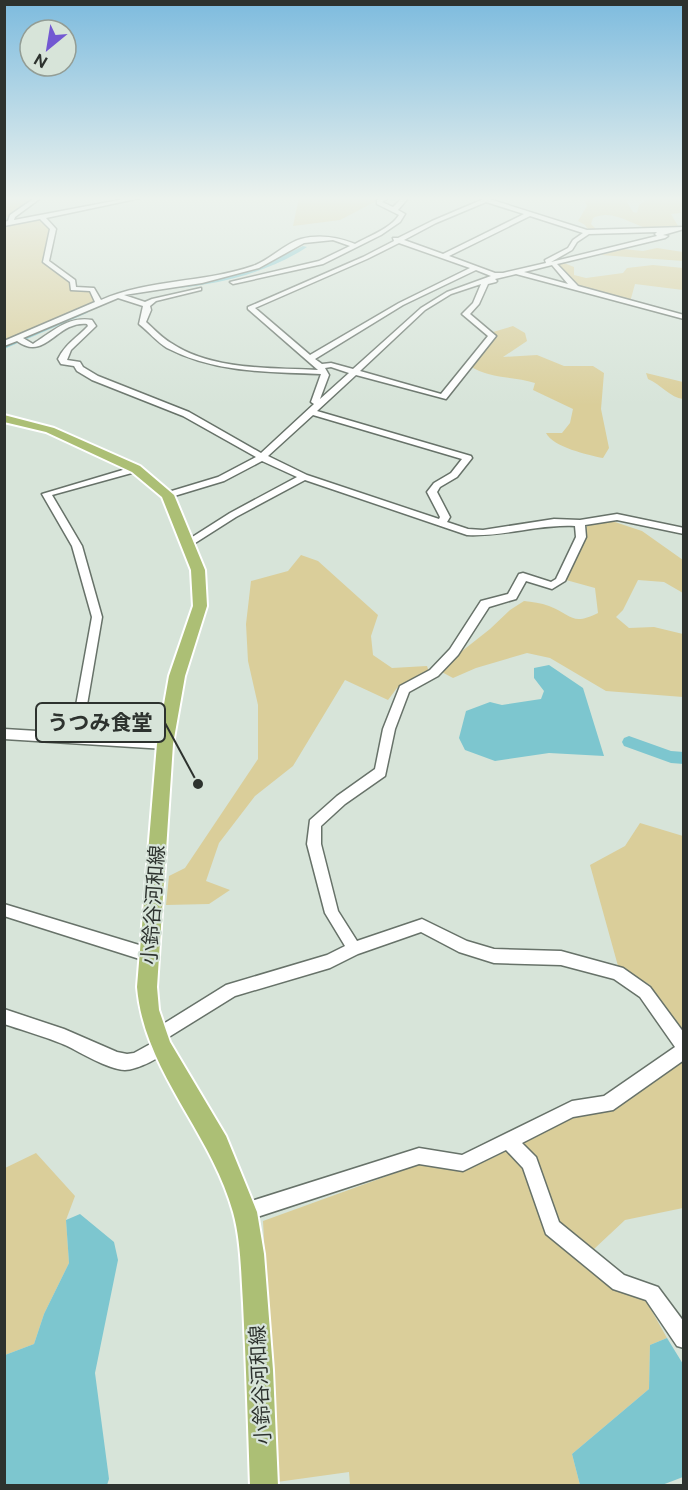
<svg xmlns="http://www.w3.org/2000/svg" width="688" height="1490" font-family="'Public Sans','Noto Sans JP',sans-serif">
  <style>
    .green { fill: #dace9a }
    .water { fill: #7dc6cf }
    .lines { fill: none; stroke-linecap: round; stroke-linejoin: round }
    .canal { fill: #7dc6cf; fill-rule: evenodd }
    .river { fill: #7dc6cf; fill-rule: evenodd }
    .minor-casing { stroke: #677269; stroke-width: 3 }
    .major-casing { stroke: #fff; stroke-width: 4 }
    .minor { fill: #fff; fill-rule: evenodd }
    .major { fill: #acbf75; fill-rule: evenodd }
    .labels { text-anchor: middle; stroke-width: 4.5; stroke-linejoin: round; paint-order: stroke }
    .street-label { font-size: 20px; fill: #2d322e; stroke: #d7e4d9 }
    .leader { fill: none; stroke: #2d322e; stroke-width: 2 }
    .callout-dot { fill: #2d322e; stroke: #d7e4d9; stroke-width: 2 }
    .callout { fill: #d7e4d9; stroke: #2d322e; stroke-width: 2 }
    .callout-label { font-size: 21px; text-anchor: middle; font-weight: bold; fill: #2d322e }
  </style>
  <rect width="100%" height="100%" fill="#d7e4d9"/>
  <g class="green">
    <path d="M4,197h31l-27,20h-3z"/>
    <path d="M299,197h85l-44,23 -47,6z"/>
    <path d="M587,197h42l-2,5 6,10 4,1 2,-8 12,-8h32v10h-3l1,6 -10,1 7,12c-8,2 -16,5 -24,4 -21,-3 -40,-22 -61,-12l-2,6 6,6 -8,1 -4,-6 -7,-4 9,-15 -2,-4z"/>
    <path d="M39,217l11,12 -6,34 27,19 -1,8h21l5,13 -91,39v-117z"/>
    <path d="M657,248l26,4v9l-82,-6 22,-6 20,2z"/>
    <path d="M564,263l10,4v8l12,3 37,-5 4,-5 26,-3 30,3v22l-48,-6 -5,18 -51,-14c-6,-10 -16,-13 -23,-24z"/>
    <path d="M513,326l12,7 2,8 -24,16 34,-2 27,11h29l11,7 -3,36 8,39 -6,10c-15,-3 -50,-11 -57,-25h16l8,-10 3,-14 -40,-19 2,-7c-22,-7 -46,-4 -65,-17l25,-29 -2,-5z"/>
    <path d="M646,373l37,9v17c-12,-1 -23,-15 -35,-20z"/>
    <path d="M612,521l30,10 41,29v33l-19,-11 -26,-2 -15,30 -7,7 13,11 25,-1 29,7v63l-77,-6 -56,-33 -23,-5 -51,15 -23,10 -15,-8 52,-41 20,-19 14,-9c8,1 17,2 25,5 23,9 23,20 49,7l-3,-25 -29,-8 19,-42 2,-13z"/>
    <path d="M301,555l17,6 60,54 -7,21 2,19 19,13 35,-2 2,6 -32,16 -9,12 -43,-20 -52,86 -38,30 -36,47 -13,38 24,9 -21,14 -43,1 3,-29 16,-8 73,-109v-54l-10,-44 -2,-37 5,-43 37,-10z"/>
    <path d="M640,823l43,13v199l-33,-50 -32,-19 -28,-101 35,-19z"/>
    <path d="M683,1060v148l-58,12 -31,29 -38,-29 -18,-58 -16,-19 55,-29 34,-3z"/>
    <path d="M509,1150l15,13 24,68 96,66 23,41 -17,7 -1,44 -77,65 8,31h-230l-1,-13 -72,10 -14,-261 160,-58 46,6z"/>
    <path d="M36,1153l39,43 -9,24 3,43 -25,51 -10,30 -29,11v-187z"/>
  </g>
  <g class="water">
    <path d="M549,665l34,23 21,68 -55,-3 -54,8 -30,-11 -6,-12 7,-27 24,-9 12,3 39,-6 3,-8 -10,-13v-10z"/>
    <path d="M80,1214l34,28 4,18 -23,113 14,106 -2,6h-102v-130l29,-11 10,-30 25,-51 -3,-43z"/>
    <path d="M667,1338l16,26v113l-21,8h-82l-8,-31 77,-65 1,-44z"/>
  </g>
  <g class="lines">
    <g class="canal">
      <path d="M395,197h5l-5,4h-4v-2z"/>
      <path d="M303,246l4,1c-36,24 -86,37 -129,41l-3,-2 3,-2 24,-2 58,-15z"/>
      <path d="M85,310l3,2 -1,1 -83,36v-4z"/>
    </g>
    <path class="river" d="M629,736l42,15 13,1v12l-13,-1 -47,-17 -2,-4 2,-4z"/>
    <g class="minor-casing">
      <g id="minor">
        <path d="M36,197h6l-27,20 -1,3 121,-23h10l-99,21 10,11 -7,32 26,19 1,7 18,1 7,12c48,-21 102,-17 152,-34 17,-6 31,-22 48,-27 19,-5 36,-2 54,5 14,-8 35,-15 44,-29l-22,-11v-4l6,-3h7l-8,5 11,5 10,-10h6l-11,13 7,4 -5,8 -19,13 -58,29 -90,20 -3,-2 89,-21 31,-15 -17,-6 -29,3 -45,25 -57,15 -78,12 21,7 7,-3 49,-11v2l-45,11 -6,5 1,4 -5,12c8,7 16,16 25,21 40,27 100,25 147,27l-70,-61v-2l115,-50 31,-16 -1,-3h5l34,-17 54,-23 101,32 97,-3v2l-21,6 5,1 -3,2 -108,26 21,22 106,29v4l-168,-45 -21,5 2,2 -1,1 -8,2 -9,20 -9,10 26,22 -50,63 -90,-24 -39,36 154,45 1,2 -15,19 -17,10 -3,5 13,25 -3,5 21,7 15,1 71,-11 26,1 37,-6 67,14v6l-67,-14 -32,5 1,12 -21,44 -13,8 -26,-8 -10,18 -27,8 -31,48 -20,21 -29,16 -14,37 -10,47 -40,28 -24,22v18l17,67 19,30 65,-22 45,22 27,8 67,2 62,17 27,19 34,46v27l-71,50 -40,7 -51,26 14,14 23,65 65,53 34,12 26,35v26l-7,-2 -31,-46 -33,-11 -67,-55 -23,-66 -17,-18 -43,21 -44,-7 -174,57 -6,-3 -3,-6 3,-6 6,-3 174,-55 43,7 110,-54 32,-5 71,-49 -35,-50 -26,-18 -53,-14 -67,-2 -35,-11 -38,-20 -63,22 -28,14 -95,28 -71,44 5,7c-4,10 -33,23 -44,23 -18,-1 -43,-17 -60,-25 -19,-8 -40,-14 -61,-21v-15l60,20 53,23 10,2 7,-1 20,-11 -5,-6 3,-5 74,-46 101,-30 18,-9 -20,-33 -18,-69 3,-24 27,-24 38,-27 8,-40 17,-43 30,-16 20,-21 31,-48 27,-7 11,-20 4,-1 28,9 5,-3 20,-42 -1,-11c-36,-2 -72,11 -108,9l-162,-55 -69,37 -44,28h-6v-4l44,-28 67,-36 -35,-16 -38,20 -53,16h-6v-4l53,-16 38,-20 -73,-41 -91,-36 -15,-9 -3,-5 -13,-2 -3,-5c7,-15 20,-22 30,-33l-1,-2c-31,-3 -41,38 -70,17l-13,5v-5l91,-39 -5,-11 -19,-1 -1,-8 -27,-20 7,-33 -10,-10 -36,7v-4l4,-1 2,-6zM486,202l38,12 -81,40 -39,-14 32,-17zM530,216l53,17 -10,7 -5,8 -23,12 1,3 -43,10h-8l-46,-17zM657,232l-2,2 2,2 -106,26 21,-12 5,-8 12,-8zM399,243l71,25 -71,35 -89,52 -55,-47 112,-49zM552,265l16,19 -44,-12zM476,270l15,6 -44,16 -26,16 -68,61 -22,-6 -9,1 -7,-5 88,-54zM481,284l-8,19 -11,11 26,22 -47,58 -81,-23 65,-61 26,-16zM118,298l25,8 -4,18c9,7 18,18 28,24 48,25 102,24 154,26l-10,28 3,2 -53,49 -72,-41 -91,-36 -15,-9 -3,-5 -13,-2 4,-10 25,-24 -4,-6c-24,-4 -40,12 -59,24l-10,-6zM331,367l18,6 -29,26 9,-24 -4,-7zM313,415l149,44 -11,14 -17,10 -7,9 13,25 -1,2 -132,-44 -39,-19z"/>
        <path d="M136,466l3,1v4l-87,24 30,51 20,71 -20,117 83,5 4,2 2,3 -2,3 -4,2 -161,-10v-10l67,4 21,-116 -20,-71 -30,-52z"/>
        <path d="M4,904l145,44 5,2 2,5 -2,5 -5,2 -145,-46z"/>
      </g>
    </g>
    <g class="major-casing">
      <path id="major" d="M4,415l50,13 86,38 34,29 31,75 2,36 -22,70 -12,68 -16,243 2,23 11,32 56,94 31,76 7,42 9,116 5,116h-28c-2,-61 -4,-122 -7,-183 -2,-30 -2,-62 -10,-91 -22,-80 -89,-141 -96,-225l20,-243 12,-68 24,-70 -2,-36 -29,-73 -30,-25 -86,-40 -42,-10z"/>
    </g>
    <use href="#minor" class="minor"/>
    <use href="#major" class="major"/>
  </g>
  <linearGradient id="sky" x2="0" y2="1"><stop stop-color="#7dbbde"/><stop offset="0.49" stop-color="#edf3ee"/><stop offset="1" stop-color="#edf3ee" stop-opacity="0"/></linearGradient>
  <rect width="688" height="405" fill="url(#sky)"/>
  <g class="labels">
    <g class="street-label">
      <text transform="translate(153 905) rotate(-86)" y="7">小鈴谷河和線</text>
      <text transform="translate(260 1385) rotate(-93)" y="7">小鈴谷河和線</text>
    </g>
  </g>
  <path class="leader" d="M198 784L165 723"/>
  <circle class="callout-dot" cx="198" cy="784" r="6"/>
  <rect class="callout" x="36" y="703" width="129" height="39" rx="6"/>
  <g class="callout-label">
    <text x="100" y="730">うつみ食堂</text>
  </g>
  <rect width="688" height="1490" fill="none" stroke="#2d322e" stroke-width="12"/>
  <g transform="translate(48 48) rotate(210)"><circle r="28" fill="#d7e4d9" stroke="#939d95" stroke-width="1.5"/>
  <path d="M0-4.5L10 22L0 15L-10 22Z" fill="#7258d2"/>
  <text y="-9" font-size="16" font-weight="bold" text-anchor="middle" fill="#2d322e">N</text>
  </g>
</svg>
